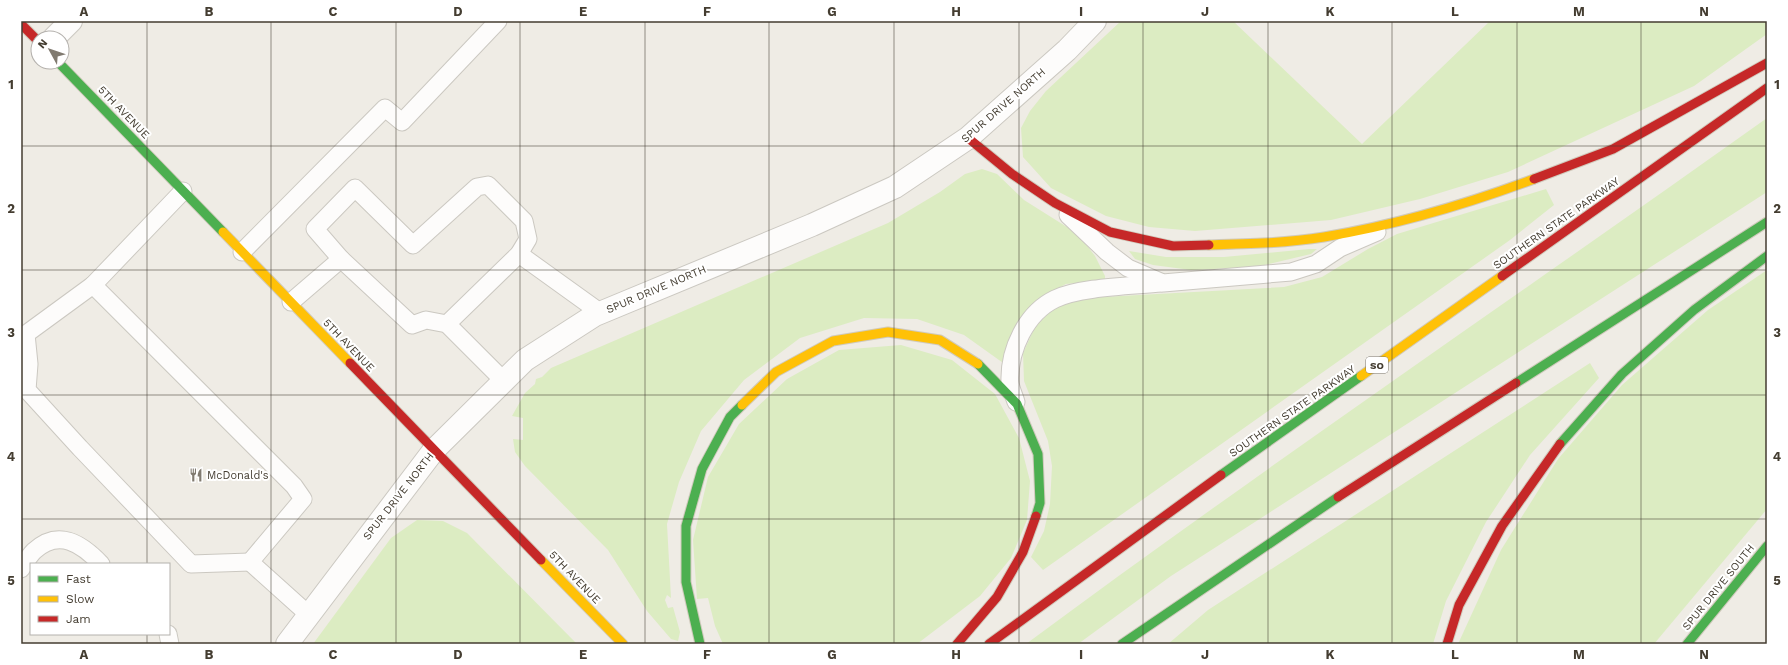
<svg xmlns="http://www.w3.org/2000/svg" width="1788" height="665" font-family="'Work Sans',sans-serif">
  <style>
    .green { fill: #dcecc2 }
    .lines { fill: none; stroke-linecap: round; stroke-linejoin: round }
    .lane-casing { stroke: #cbc8c1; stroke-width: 19 }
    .street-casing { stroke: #cbc8c1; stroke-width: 24 }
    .fast-casing { stroke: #d0cabc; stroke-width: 11 }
    .slow-casing { stroke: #d0cabc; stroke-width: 11 }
    .jam-casing { stroke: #d0cabc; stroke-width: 11 }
    .lane { stroke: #fdfcfb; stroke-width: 17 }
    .street { stroke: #fdfcfb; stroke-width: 22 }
    .fast { stroke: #4caf50; stroke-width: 9 }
    .slow { stroke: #ffc107; stroke-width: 9 }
    .jam { stroke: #c62828; stroke-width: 9 }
    .grid { fill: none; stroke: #443d31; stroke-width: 1; stroke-opacity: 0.55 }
    .labels { text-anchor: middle; stroke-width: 4; stroke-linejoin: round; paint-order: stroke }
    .shield { fill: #fff; stroke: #7c776f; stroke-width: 1 }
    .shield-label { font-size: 10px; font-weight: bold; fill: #443d31 }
    .street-label { font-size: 11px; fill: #443d31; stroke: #fff }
    .poi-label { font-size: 11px; fill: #443d31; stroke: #fff; text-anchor: start }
    .neatline { fill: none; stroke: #443d31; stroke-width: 1.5 }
    .grid-label { font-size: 13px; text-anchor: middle; font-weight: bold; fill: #443d31 }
  </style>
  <rect width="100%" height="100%" fill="#efece5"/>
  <g class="green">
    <path d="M1121,21h112l129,123 128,-123h277v13l-73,52 -186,86 -88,27 -89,21 -136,11 -46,-4 -43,-11 -55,-28 -28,-31 -2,-29 9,-17 16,-20z"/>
    <path d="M1767,118v74l-596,384 -93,68h-52c243,-180 494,-350 741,-526z"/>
    <path d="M982,169l15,5 27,26 54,34 17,22 10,20v4l-39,4 -23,12 -19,18 -18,51 -42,-30 -47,-16 -53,-1 -64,20 -56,42 -43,51 -22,51 -12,42 4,74 -4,-3 -2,5 3,8 5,-1 7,25 -2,9 -7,-2 -24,-28 -39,-61 -83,-84 -10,-14 -2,-13 10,1v-22l-11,-2 13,-23 10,-9 1,-5 6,-2 9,-9 337,-145 52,-31 25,-18z"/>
    <path d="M1546,189l8,16 -44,35 -467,330 -12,-13 13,-26 6,-27 2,-38 -4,-25 -24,-60 -1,-28 12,-26 22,-22 27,-7 200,-11 38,-10 46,-28 29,-15z"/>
    <path d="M1309,249h8l-6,5 -55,13 -65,3 -38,-5 -18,-6 -6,-8 37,6h58z"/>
    <path d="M1767,270v239l-113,135h-196l43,-94 57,-91 64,-74 86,-75z"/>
    <path d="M901,345l51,15 43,34 24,44 11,43 -3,39 -16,38 -31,38 -63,48h-194l-8,-18 -7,-28 -11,1 -4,-59 15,-63 31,-53 48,-45 52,-29z"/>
    <path d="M1590,363l9,15 -69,77 -44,67 -40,79 -13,43h-265l40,-34z"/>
    <path d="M417,520l26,1 24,12 110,111h-264l78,-106z"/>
  </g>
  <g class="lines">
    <g class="lane-casing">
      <g id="lane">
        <path d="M183,191l-90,94 201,201 9,13 -53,63 59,53"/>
        <path d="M1068,215l39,37 21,16 35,15 128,-11 25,-8 24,-16 37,-16"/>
        <path d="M242,252l143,-144 17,14 96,-101"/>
        <path d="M519,254l82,59"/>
        <path d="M341,259l-26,-30 40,-41 58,57 64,-58 11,-2 36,36 4,18 -9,15 -72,70"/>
        <path d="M93,285l-67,49 3,30 -2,26 53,58 111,116 59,-2"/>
        <path d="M291,302l50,-43 71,66 14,-5 21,4 57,57"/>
        <path d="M1016,402c-2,-7 -6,-14 -6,-21 -1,-31 16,-68 45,-82 24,-12 77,-13 106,-16"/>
        <path d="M21,569c4,-6 8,-13 13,-18 25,-23 48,-7 67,13"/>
        <path d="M168,634l2,10"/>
      </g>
    </g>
    <g class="street-casing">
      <g id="street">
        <path d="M54,38l17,-17"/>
        <path d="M287,644l147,-194 91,-90 70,-45 217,-90 83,-38 73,-49 99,-88 28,-29"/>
      </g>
    </g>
    <g class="fast-casing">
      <g id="fast">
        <path d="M58,62l165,170"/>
        <path d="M978,364l39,40 21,50 2,49 -4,13"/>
        <path d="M1516,383l251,-161"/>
        <path d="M1560,444l62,-70 72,-64 73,-54"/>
        <path d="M1221,475l140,-99"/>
        <path d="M700,644l-14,-62v-56l16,-57 28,-52 12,-12"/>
        <path d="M1122,644l216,-147"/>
        <path d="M1687,644l80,-98"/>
      </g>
    </g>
    <g class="slow-casing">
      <g id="slow">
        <path d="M223,232l127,131"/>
        <path d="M1209,245c38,-1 78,-2 115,-8 72,-12 143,-33 210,-58"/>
        <path d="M1361,376l141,-100"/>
        <path d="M742,405l34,-33 57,-31 55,-9 52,8 38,24"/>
        <path d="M541,560l82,84"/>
      </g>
    </g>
    <g class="jam-casing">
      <g id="jam">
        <path d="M21,24l17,17"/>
        <path d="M968,138l44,36 43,29 55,29 63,14 36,-1"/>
        <path d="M1534,179l79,-30 154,-86"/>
        <path d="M1502,276l265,-188"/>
        <path d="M350,363l191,197"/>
        <path d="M1338,497l178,-114"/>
        <path d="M957,644l40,-47 26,-45 13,-36"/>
        <path d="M989,644l232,-169"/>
        <path d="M1447,644l12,-39 43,-79 58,-82"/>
      </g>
    </g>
    <use href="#lane" class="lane"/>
    <use href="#street" class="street"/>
    <use href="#fast" class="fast"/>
    <use href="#slow" class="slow"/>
    <use href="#jam" class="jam"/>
  </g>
  <path class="grid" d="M147,21v543M271,21v623M396,21v623M520,21v623M645,21v623M769,21v623M894,21v623M1019,21v623M1143,21v623M1268,21v623M1392,21v623M1517,21v623M1641,21v623M21,146h1746M21,270h1746M21,395h1746M21,519h1746M147,634v10"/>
  <defs>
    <g id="restaurant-bare" transform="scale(1.08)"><path d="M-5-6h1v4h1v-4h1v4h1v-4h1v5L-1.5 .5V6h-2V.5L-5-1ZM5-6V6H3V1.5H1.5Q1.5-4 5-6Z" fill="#807a70" stroke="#fff" stroke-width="2.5" paint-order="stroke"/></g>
  </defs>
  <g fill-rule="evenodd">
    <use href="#restaurant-bare" x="196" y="475"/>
  </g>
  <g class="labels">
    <rect class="shield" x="1366" y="357" width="22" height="16" rx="3"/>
    <g class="shield-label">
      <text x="1377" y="369">SO</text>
    </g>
    <g class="street-label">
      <text transform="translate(1003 105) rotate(-41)" y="4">SPUR DRIVE NORTH</text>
      <text transform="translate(124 112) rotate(46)" y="4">5TH AVENUE</text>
      <text transform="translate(1556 223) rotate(-35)" y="4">SOUTHERN STATE PARKWAY</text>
      <text transform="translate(656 289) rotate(-23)" y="4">SPUR DRIVE NORTH</text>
      <text transform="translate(349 345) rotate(46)" y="4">5TH AVENUE</text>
      <text transform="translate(1292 411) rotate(-35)" y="4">SOUTHERN STATE PARKWAY</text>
      <text transform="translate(398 496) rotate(-52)" y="4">SPUR DRIVE NORTH</text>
      <text transform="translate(575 577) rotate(46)" y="4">5TH AVENUE</text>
      <text transform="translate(1718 587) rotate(-51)" y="4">SPUR DRIVE SOUTH</text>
    </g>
    <g class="poi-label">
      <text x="207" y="479">McDonald's</text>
    </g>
  </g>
  <rect width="1788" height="665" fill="none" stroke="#ffffff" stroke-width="44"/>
  <rect x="30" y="563" width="140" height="72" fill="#ffffff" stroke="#b4b1ad"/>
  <rect x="38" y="576" width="20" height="6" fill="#4caf50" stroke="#b4b1ad"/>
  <text x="66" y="583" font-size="12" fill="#443d31">Fast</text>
  <rect x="38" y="596" width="20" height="6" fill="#ffc107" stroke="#b4b1ad"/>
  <text x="66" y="603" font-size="12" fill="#443d31">Slow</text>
  <rect x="38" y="616" width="20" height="6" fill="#c62828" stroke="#b4b1ad"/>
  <text x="66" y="623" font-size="12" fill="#443d31">Jam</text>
  <g transform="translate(50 50) rotate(310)"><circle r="19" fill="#ffffff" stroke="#b4b1ad"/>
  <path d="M0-3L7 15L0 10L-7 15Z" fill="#807a70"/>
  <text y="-6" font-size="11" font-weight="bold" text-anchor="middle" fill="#443d31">N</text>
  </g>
  <rect x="22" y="22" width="1744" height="621" class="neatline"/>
  <g class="grid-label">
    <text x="84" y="16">A</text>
    <text x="209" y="16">B</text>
    <text x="333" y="16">C</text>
    <text x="458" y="16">D</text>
    <text x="583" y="16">E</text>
    <text x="707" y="16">F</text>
    <text x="832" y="16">G</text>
    <text x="956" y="16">H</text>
    <text x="1081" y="16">I</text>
    <text x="1205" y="16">J</text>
    <text x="1330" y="16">K</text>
    <text x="1455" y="16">L</text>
    <text x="1579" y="16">M</text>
    <text x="1704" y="16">N</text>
    <text x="11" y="89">1</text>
    <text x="1777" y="89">1</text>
    <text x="11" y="213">2</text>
    <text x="1777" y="213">2</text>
    <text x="11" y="337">3</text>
    <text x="1777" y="337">3</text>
    <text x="11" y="461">4</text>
    <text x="1777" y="461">4</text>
    <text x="11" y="585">5</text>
    <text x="1777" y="585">5</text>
    <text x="84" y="659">A</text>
    <text x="209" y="659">B</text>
    <text x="333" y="659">C</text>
    <text x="458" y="659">D</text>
    <text x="583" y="659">E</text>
    <text x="707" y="659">F</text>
    <text x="832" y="659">G</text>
    <text x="956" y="659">H</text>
    <text x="1081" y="659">I</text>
    <text x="1205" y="659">J</text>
    <text x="1330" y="659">K</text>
    <text x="1455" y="659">L</text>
    <text x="1579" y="659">M</text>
    <text x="1704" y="659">N</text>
  </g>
</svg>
